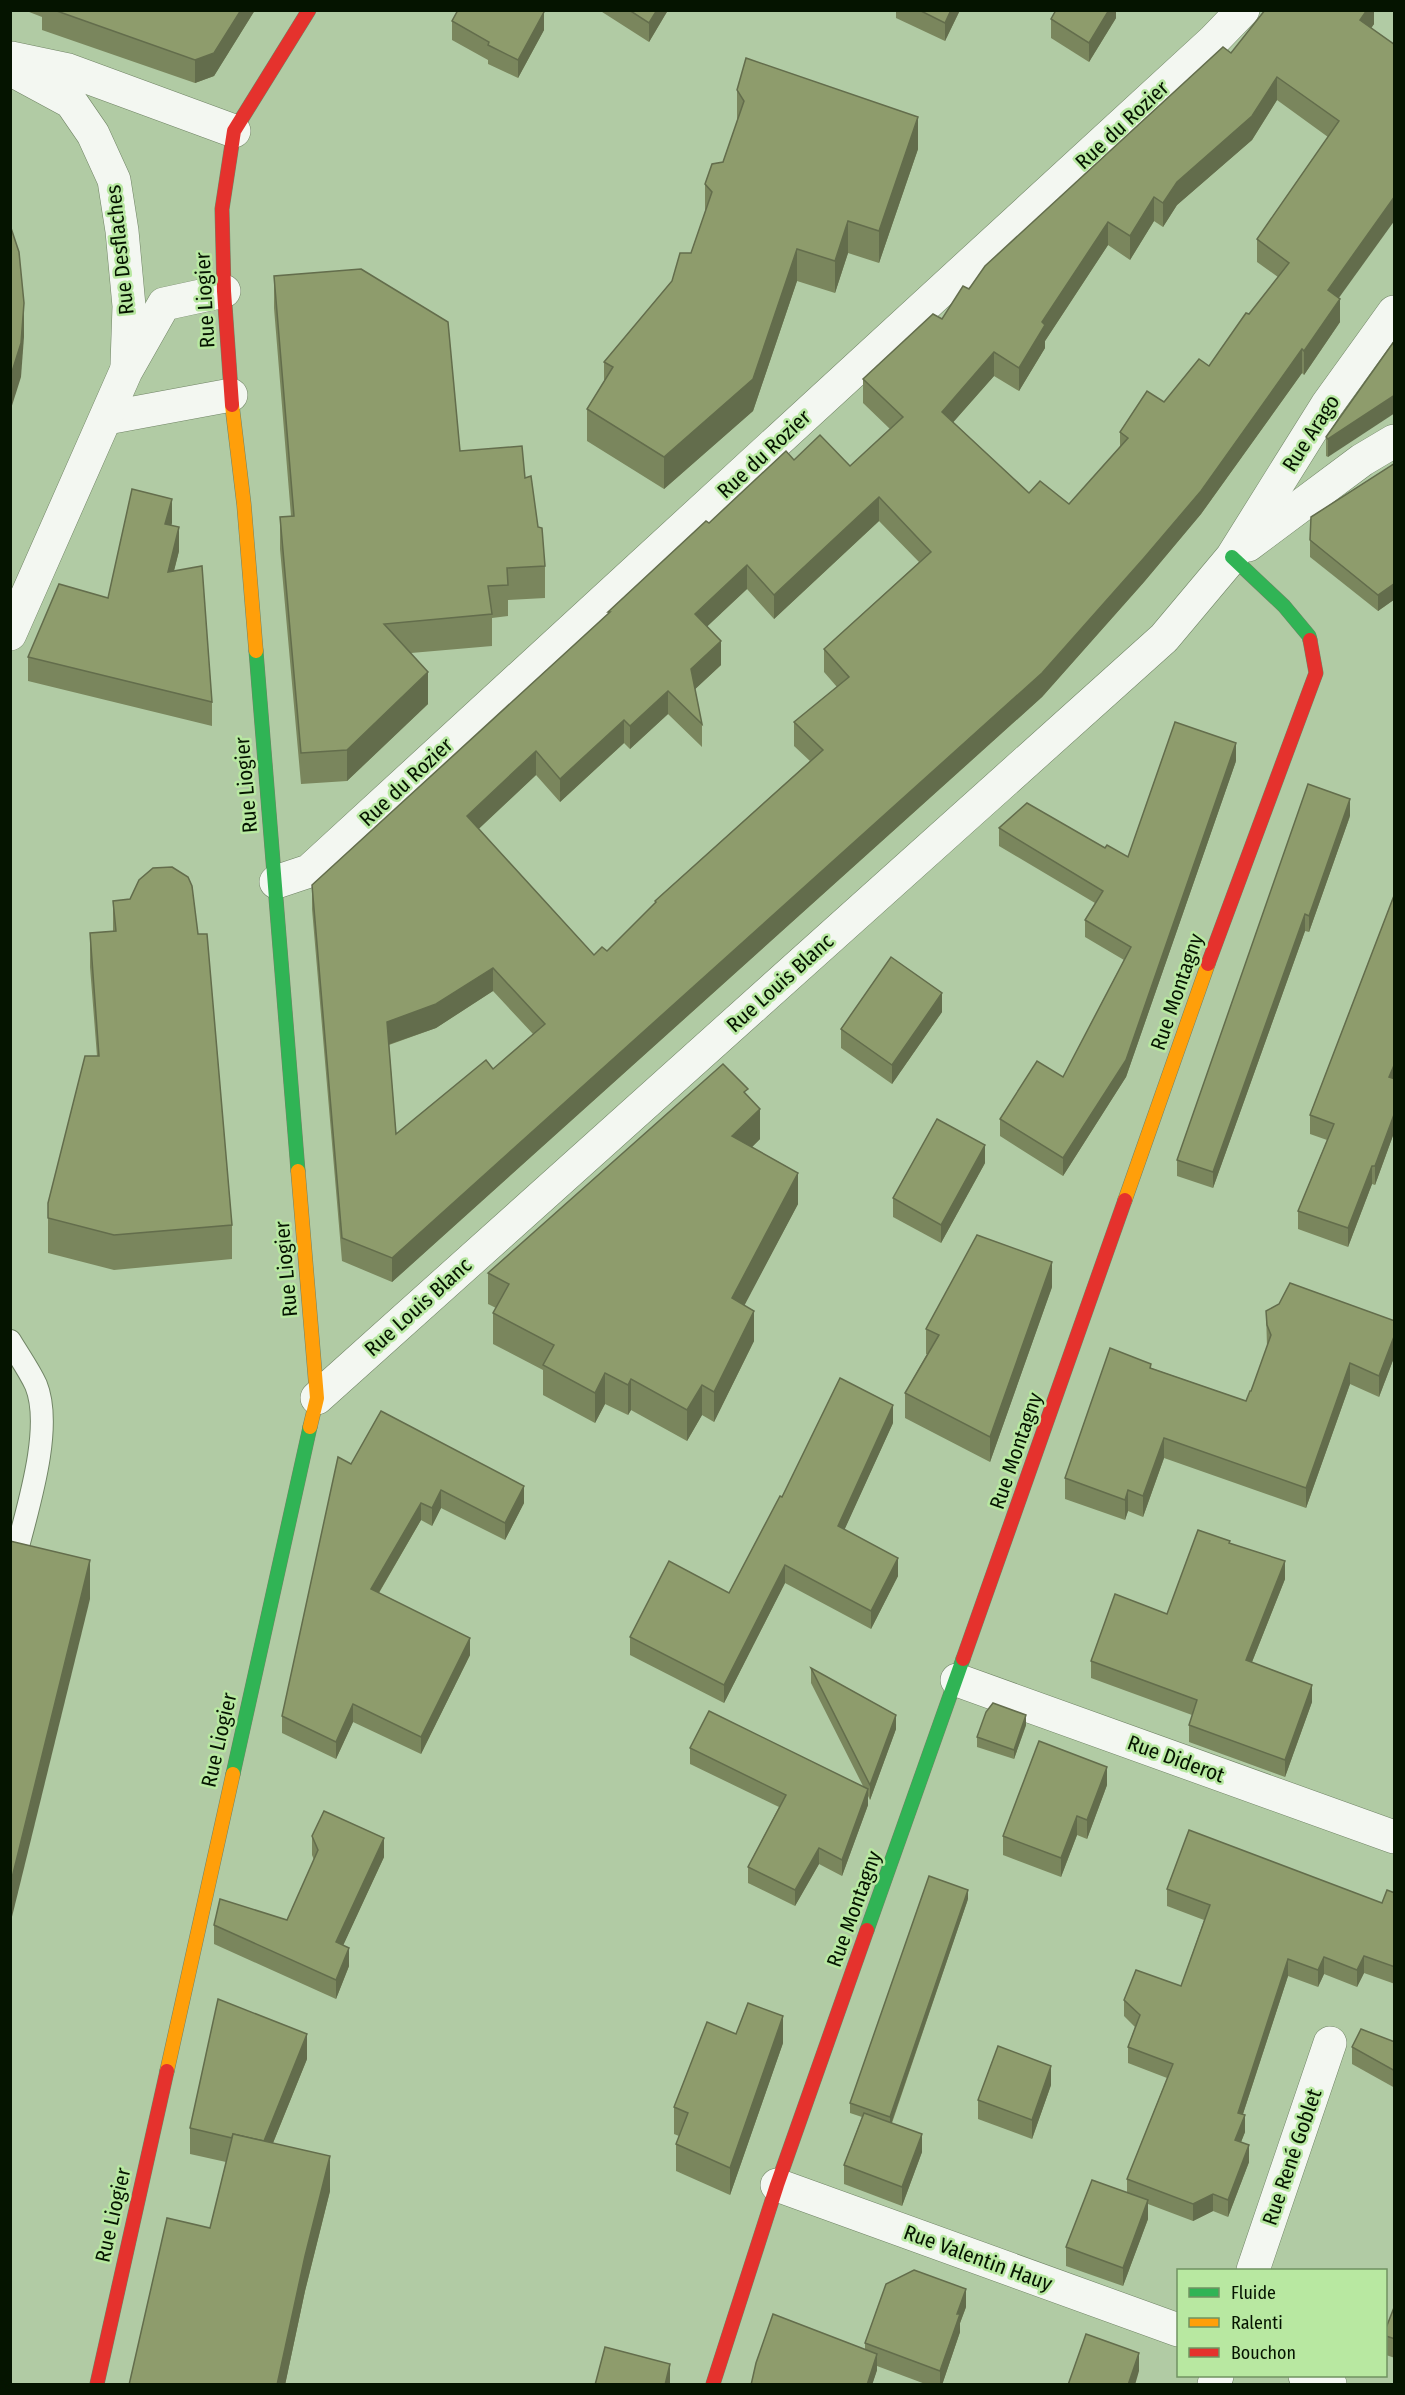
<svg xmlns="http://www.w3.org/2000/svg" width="1405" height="2395" font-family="'Fira Sans Condensed',sans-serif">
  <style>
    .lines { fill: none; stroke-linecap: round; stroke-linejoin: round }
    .lane-casing { stroke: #708465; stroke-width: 24 }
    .street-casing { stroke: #708465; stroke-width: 34 }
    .fast-casing { stroke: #708465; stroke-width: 15 }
    .slow-casing { stroke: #708465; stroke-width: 15 }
    .jam-casing { stroke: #708465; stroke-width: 15 }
    .lane { stroke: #f3f7f1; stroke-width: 22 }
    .street { stroke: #f3f7f1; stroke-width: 33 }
    .fast { stroke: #30b455; stroke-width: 14 }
    .slow { stroke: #ff9f0a; stroke-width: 14 }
    .jam { stroke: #e5322d; stroke-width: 14 }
    .wall { fill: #7a865d; fill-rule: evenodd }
    .shaded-wall { fill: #636d4c }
    .building { fill: #8e9c6c; stroke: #636d4c; stroke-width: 1.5; fill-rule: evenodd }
    .labels { text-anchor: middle; stroke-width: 5; stroke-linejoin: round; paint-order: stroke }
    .street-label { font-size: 21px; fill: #051400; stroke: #b8e8a1 }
  </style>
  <rect width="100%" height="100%" fill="#b1cba4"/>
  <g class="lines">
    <g class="lane-casing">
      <path id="lane" d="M10,1341c9,15 19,29 26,44 18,44 -10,128 -21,173"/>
    </g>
    <g class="street-casing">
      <g id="street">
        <path d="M11,58l57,12 166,61"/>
        <path d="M10,69l61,33 22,32 21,46 8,51 7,75 -2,58"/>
        <path d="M107,418l124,-23"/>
        <path d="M1248,545l114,-85 32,-19"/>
        <path d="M10,634l116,-263 38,-67 60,-13"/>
        <path d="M276,882l33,-11 904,-830 30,-31"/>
        <path d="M317,1398l847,-760 68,-81 95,-152 67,-93"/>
        <path d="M957,1680l437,157"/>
        <path d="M777,2185l401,145"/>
        <path d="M1253,2270l77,-227"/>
        <path d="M1305,2376l25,8"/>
        <path d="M1214,2384l3,-8"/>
      </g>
    </g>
    <g class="fast-casing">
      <g id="fast">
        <path d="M1232,557l52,49 25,30 1,4"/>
        <path d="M256,651l42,520"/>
        <path d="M233,1774l77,-347"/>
        <path d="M867,1930l96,-271"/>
      </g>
    </g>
    <g class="slow-casing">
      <g id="slow">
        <path d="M232,405l12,100 12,146"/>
        <path d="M298,1171l19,227 -7,29"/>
        <path d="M1125,1200l83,-236"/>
        <path d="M167,2071l66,-297"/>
      </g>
    </g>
    <g class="jam-casing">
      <g id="jam">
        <path d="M232,405l-8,-114 -2,-82 12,-78 75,-121"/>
        <path d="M1208,964l108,-291 -6,-33"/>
        <path d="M963,1659l162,-459"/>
        <path d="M97,2384l70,-313"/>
        <path d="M713,2384l64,-199 90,-255"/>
      </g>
    </g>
    <use href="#lane" class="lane"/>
    <use href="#street" class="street"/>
    <use href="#fast" class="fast"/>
    <use href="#slow" class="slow"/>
    <use href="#jam" class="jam"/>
  </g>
  <g class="wall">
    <path d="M24,10h231l-41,66 -19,7 -153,-53v-13z"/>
    <path d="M599,10h69l-19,32z"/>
    <path d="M896,10h64l-15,31 -49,-23z"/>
    <path d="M1116,10v8l-27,44 -38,-24v-19z"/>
    <path d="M1374,10v14l-3,4 -32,270 1,24 -36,53 -2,-2 -101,141 -57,68 -102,115 -650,585 -50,-21 -30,-352v-24l296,-271v-2l101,-89 85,-63 56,6 40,-37 -27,-26v-24l79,-60 27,-30 262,-236zM1277,100l51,37 -71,102v23l21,15 -69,89 -45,36 -44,30v15l-51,57 -40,-11 -76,-71 41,-46 25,15 26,-43v-7l63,-96 22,15 24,-39 9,6 14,-22 75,-65zM879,521l40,41 -95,87v23l13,15 -43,35v24l16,15 -155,140v2l-48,48 -13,4 -116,-126 58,-54 24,27 64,-59 6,6 38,-35 34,33v-23l-7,-35 26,-24 -14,-39 40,-37 27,30zM493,991l40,43 -40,35 -97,65 -7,-89 47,-17z"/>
    <path d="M452,21l92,9 -26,48 -30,-14v-4l-36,-20z"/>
    <path d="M737,90l181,59 -39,114 -31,-10 -13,40 -38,-12 -44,130 -89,78 -77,-48v-32l17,-27v-20l68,-81 19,-28 14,-41v-28l18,-22 14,-40z"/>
    <path d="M274,276l186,175 65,27 13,49 7,39v32l-37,2v16l-16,2v28l-81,7 17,51 -81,77 -46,3 -21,-235v-32l11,-1 -17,-208z"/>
    <path d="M1395,340l-67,117 -2,-1v-19z"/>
    <path d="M1395,463v136l-17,12 -68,-54v-17z"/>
    <path d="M172,523l-1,2 8,26 -5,19 38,132v24l-184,-45v-24l80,-59z"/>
    <path d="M1236,761l-110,316 -63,99 -63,-40v-17l63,-42 61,-117 -39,-23v-17l10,-17 -96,-57v-18l106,20 23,9z"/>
    <path d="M1350,816l-41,116 -4,-1 -92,257 -36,-12v-16z"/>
    <path d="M1395,893v237l-20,55 -3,-1 -24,63 -50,-18v-18l29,-71 -17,-6v-19z"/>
    <path d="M113,901l119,324v34l-118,11 -66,-17v-50l49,-147 -7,-89v-34l23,-2z"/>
    <path d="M942,1012l-50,72 -51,-36v-19z"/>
    <path d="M748,1096l12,43 -8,8 46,57 -54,101 10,36 -40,81 -12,-7 -15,26 -56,-31 -3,5 -23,-11 -10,19 -52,-28v-25l-50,-26v-31l3,-5 -8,-4v-31z"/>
    <path d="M985,1163l-44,80 -48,-26v-19z"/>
    <path d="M1052,1287l-62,175 -85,-44v-25l22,-39h-1v-25z"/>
    <path d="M1266,1311l129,10v34l-16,42 -29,-13 -44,124 -142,-50 -21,59 -15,-6 -3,9 -60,-21v-21l86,-110 95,33 5,-10 16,-44z"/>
    <path d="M893,1423l-49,107 54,46 -27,53 -86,-46 -61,120 -94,-48v-18l99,-44 53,-96z"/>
    <path d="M351,1464l173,39 -19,37 -64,-32 -9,18 -11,-6 -42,73 91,62 -49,99 -68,-32 -17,37 -54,-26v-17z"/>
    <path d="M1230,1544l55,35 -33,83 60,40 -27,75 -96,-35v-17l3,-10 -101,-37v-17l76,-47z"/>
    <path d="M811,1668l85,61 -26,71 -2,-4v9l-26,71 -23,-12 -24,42 -47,-23v-16l31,-60 -89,-43v-16l173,38 -52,-103z"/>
    <path d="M1026,1725l-12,34 -37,-12v-10z"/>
    <path d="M1107,1785l-20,54 -10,-4 -16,42 -58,-22v-19z"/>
    <path d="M312,1836l72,21 -41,88 6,21 -13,33 -122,-55v-19l73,-5 27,-60 -2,-5z"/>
    <path d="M1167,1889l215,14 13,-10v91l-31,-11 -7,14 -33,-13 -6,13 -30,-11 -45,138 2,18 -4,10 8,20 -21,55 -15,-6 -20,10 -45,-17v15l-25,67 -57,-20v-19l61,-55v-13l40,-101 -39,-15v-16l7,-20 -11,-11v-16l57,-14 23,-66 -37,-14z"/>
    <path d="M968,1899l-76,224 30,29 -20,54 -58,-22v-19l18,-48 -12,-4v-10z"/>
    <path d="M736,2034l47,9 -53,152 -54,-24v-27l3,-8 -5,-2v-27z"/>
    <path d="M1395,2042v46l-43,-24v-17z"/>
    <path d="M307,2059l-34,84 57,48 -25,100 -20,94h-156l81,-157 16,-66 -36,-8v-26z"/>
    <path d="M1051,2085l-19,54 -54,-20v-19z"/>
    <path d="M1395,2305v53l-9,-3v-27z"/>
    <path d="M966,2307l-6,16v9l-18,53h-14l-51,-19v4l-5,15h-121l114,-36v-6z"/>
  </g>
  <g class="shaded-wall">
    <path d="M241,10h14l-41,66 -19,7v-23z"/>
    <path d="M657,10h11l-19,32v-19z"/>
    <path d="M951,10h9l-15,31v-18z"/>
    <path d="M1109,10h7v8l-27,44v-19z"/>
    <path d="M1367,10h7v14l-14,20v-24z"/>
    <path d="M544,12v18l-26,48v-18z"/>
    <path d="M1277,77v23l-25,40 -75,65 -14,22v-24l14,-21z"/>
    <path d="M918,117v32l-39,114v-32z"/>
    <path d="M1395,196v24l-67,93v-23z"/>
    <path d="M1154,197v24l-24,39v-24z"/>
    <path d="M848,221v32l-13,40v-32z"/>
    <path d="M1108,222v23l-63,96v7l-26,43v-23l23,-46z"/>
    <path d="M797,249v32l-44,130 -89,78v-32z"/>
    <path d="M1340,299v23l-36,53v-24z"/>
    <path d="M24,303v34l-3,40 -11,35v-34z"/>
    <path d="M1302,349v24l-101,141 -57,68 -102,115 -650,585v-24z"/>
    <path d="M994,352v24l-52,59v-23z"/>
    <path d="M1395,395v18l-67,44v-18z"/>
    <path d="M879,497v24l-105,98v-24z"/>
    <path d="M172,499v24l-7,25v-24z"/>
    <path d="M179,527v24l-11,44v-23z"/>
    <path d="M747,565v24l-52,49v-24z"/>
    <path d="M1395,583v16l-17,12v-16z"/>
    <path d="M721,641v24l-30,28v-24z"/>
    <path d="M428,672v32l-81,77v-31z"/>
    <path d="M668,691v23l-38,35v-23z"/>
    <path d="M624,720v23l-64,59v-23z"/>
    <path d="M1236,743v18l-110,316 -63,99v-18z"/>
    <path d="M536,751v24l-69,65v-24z"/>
    <path d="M1350,799v17l-41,116v-16z"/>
    <path d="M1305,914v17l-92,257v-16z"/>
    <path d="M493,968v23l-57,37 -49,17v-23z"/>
    <path d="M942,993v19l-50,72v-19z"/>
    <path d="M1395,1063v19l-6,-5z"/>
    <path d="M760,1109v30l-28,28v-31z"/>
    <path d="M1395,1112v18l-20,55v-19z"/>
    <path d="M985,1145v18l-44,80v-18z"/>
    <path d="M1372,1166v18l-24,63v-19z"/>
    <path d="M798,1173v31l-66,125v-31z"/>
    <path d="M1052,1262v25l-62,175v-25z"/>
    <path d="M754,1311v30l-40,81v-30z"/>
    <path d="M1395,1334v21l-16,42v-21z"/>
    <path d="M1350,1363v21l-44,124v-20z"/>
    <path d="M605,1373v31l-10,19v-30z"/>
    <path d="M631,1379v31l-3,5v-30z"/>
    <path d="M702,1385v30l-15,26v-31z"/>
    <path d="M893,1405v18l-55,121v-18z"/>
    <path d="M1164,1438v20l-21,59v-21z"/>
    <path d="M524,1486v17l-19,37v-17z"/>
    <path d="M441,1490v18l-9,18v-18z"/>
    <path d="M1128,1490v21l-3,9v-20z"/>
    <path d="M421,1503v17l-50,86v-17z"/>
    <path d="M898,1558v18l-27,53v-18z"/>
    <path d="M90,1560v39l-80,326v-39z"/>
    <path d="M1285,1561v18l-39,98v-17z"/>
    <path d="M785,1565v18l-61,120v-18z"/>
    <path d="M470,1638v17l-49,99v-17z"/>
    <path d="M1312,1685v17l-27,75v-17z"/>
    <path d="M353,1704v18l-17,37v-17z"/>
    <path d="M896,1715v14l-26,71v-15z"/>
    <path d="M1026,1715v10l-12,34v-9z"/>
    <path d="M1107,1767v18l-20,54v-19z"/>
    <path d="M868,1789v16l-26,71v-16z"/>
    <path d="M1077,1816v19l-16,42v-19z"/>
    <path d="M384,1838v19l-48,104v-19z"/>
    <path d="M819,1848v16l-24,42v-16z"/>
    <path d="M968,1890v9l-78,228v-10z"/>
    <path d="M349,1948v18l-13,33v-19z"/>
    <path d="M1364,1956v17l-7,14v-17z"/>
    <path d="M1324,1957v17l-6,13v-17z"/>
    <path d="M1288,1959v17l-50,153v-16z"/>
    <path d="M783,2016v27l-53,152v-27z"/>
    <path d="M307,2034v25l-45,111v-25z"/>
    <path d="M1051,2066v19l-19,54v-19z"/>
    <path d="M1245,2115v17l-10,25v-17z"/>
    <path d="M922,2134v18l-20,54v-19z"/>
    <path d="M1249,2145v17l-21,55v-17z"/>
    <path d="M330,2156v35l-25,100 -20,94h-8l28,-129z"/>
    <path d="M1213,2194v17l-20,10v-17z"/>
    <path d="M1148,2200v19l-25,67v-18z"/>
    <path d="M966,2289v18l-6,16v9l-18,53h-2v-14l17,-57z"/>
    <path d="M1139,2353v18l-4,14h-7z"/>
    <path d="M877,2354v16l-5,15h-5z"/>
    <path d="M11,2355v30h-1v-28z"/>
    <path d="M670,2364v21h-5z"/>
  </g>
  <g class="building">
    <path d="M54,10h187l-27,43 -19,7z"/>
    <path d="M458,10h84l2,2 -26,48 -30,-15 1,-3 -37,-21z"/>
    <path d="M629,10h28l-8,13z"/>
    <path d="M919,10h32l-6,13z"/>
    <path d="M1056,10h53l-20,33 -38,-24z"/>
    <path d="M1265,10h102l-7,10 35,25v151l-67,94 12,9 -36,52 -2,-2 -101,142 -57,67 -102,115 -650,585 -50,-20 -30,-353 298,-273h-2l98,-91 3,2 77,-72 8,9 26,-25 30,31 53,-49 -40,-38 70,-65 9,5 21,-33 6,3 16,-23 238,-219 8,6zM1277,77l62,44 -82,118 32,24 -40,51 -3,-1 -37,53 -10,-7 -35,43 -17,-11 -27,41 8,6 -59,66 -29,-23 -11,12 -87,-81 52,-60 25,16 26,-43 -3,-3 66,-100 22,14 24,-39 9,6 14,-21 75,-66zM879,497l52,55 -107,97 25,28 -55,45 29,28 -168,151 1,1 -49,49 -5,-4 -8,8 -127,-139 69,-65 24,28 64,-59 6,6 38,-35 34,33 -11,-55 30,-28 -26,-27 52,-49 27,30zM493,968l52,56 -52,45 -7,-9 -90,74 -9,-112 49,-18z"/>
    <path d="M746,58l172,59 -39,114 -31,-10 -13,40 -38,-12 -44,130 -89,78 -77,-48 26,-42 -9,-5 68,-81 8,-28h11l21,-61 -7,-8 7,-20 11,-2 21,-61 -7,-11z"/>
    <path d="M10,225l9,27 5,51 -3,40 -11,35z"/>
    <path d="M361,269l87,53 12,129 62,-5 3,32 6,-2 7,51 4,1 3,38 -38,2 1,17 -20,1 4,28 -108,10 44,48 -81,78 -46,3 -21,-236 14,-1 -20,-240z"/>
    <path d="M1395,340v55l-67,44 -2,-2z"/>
    <path d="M1395,463v120l-17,12 -68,-55 1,-23z"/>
    <path d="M132,489l40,10 -7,25 14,3 -11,45 34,-6 10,136 -184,-45 31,-73 49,14z"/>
    <path d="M1175,722l61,21 -110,317 -63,98 -63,-39 37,-58 26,16 68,-130 -46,-27 18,-29 -104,-63 28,-25 78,45 2,-3 21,12z"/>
    <path d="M1308,784l42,15 -41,117 -4,-2 -92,258 -36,-12z"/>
    <path d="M172,867l16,10 4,9 6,48h9l25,291 -118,10 -66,-17v-15l37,-147h14l-9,-123 26,-2 -3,-30 17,-2 9,-19 14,-12z"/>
    <path d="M1395,893v170l-6,14 6,2v33l-20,54h-3l-24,62 -50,-17 36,-87 -24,-9z"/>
    <path d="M891,957l51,36 -50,72 -51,-36z"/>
    <path d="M723,1064l25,25 -4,3 16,17 -28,27 66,37 -66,125 22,13 -40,81 -12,-7 -15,25 -56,-31 -3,6 -23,-12 -10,20 -52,-28 11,-20 -61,-32 16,-29 -21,-11z"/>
    <path d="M937,1119l48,26 -44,80 -48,-27z"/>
    <path d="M977,1235l75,27 -62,175 -85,-44 34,-58 -13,-6z"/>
    <path d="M1290,1283l105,38v13l-16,42 -29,-13 -44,125 -142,-50 -21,58 -15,-6 -3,10 -60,-22 45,-130 41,16 -1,4 96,33 4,-10h1l20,-56 -4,-10 -1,-14 13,-7z"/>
    <path d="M840,1378l53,27 -55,121 60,32 -27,53 -86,-46 -61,120 -94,-48 39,-76 60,32 51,-97 2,1z"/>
    <path d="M381,1411l143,75 -19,37 -64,-33 -9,18 -11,-5 -50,86 99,49 -49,99 -68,-33 -17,38 -54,-26 56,-259 13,7z"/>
    <path d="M1198,1530l32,11 -1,2 56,18 -39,99 66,25 -27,75 -96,-35 8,-25 -106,-39 24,-67 52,20z"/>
    <path d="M10,1541l80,19 -80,326z"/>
    <path d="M811,1668l85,47 -26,70z"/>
    <path d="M993,1703l33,12 -12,35 -37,-13 9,-25z"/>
    <path d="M709,1711l159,78 -26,71 -23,-12 -24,42 -47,-23 38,-72 -96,-47z"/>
    <path d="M1039,1741l68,26 -20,53 -10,-4 -16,42 -58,-22z"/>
    <path d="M324,1811l60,27 -48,104 13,6 -13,32 -122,-55 6,-26 67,21 31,-70 -6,-14z"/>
    <path d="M1189,1830l193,73 5,-13 8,3v74l-31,-11 -7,14 -33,-13 -6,13 -30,-11 -50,154 7,2 -10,25 14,5 -21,55 -15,-6 -20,10 -66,-25 46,-115 -45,-17 12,-32 -16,-15 12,-30 45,16 29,-81 -43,-16z"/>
    <path d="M929,1876l39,14 -78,227 -40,-14z"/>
    <path d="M218,1999l89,35 -43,107 -31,-7 -1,4 -42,-10z"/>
    <path d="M748,2003l35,13 -53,152 -54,-24 12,-31 -14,-6 33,-85 29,12z"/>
    <path d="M1361,2029l34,13v29l-43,-24z"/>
    <path d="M998,2046l53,20 -19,54 -54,-20z"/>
    <path d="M864,2113l58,21 -20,53 -58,-22z"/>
    <path d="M233,2134l97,22 -25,100 -28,129h-148l38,-167 43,10z"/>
    <path d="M1092,2180l56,20 -25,68 -57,-21z"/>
    <path d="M914,2270l52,19 -9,25h3l-20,57 -75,-28 21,-59z"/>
    <path d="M1395,2305v34l-9,-3v-8z"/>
    <path d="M773,2314l104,40 -10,31h-116l5,-22z"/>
    <path d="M1086,2334l53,19 -11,32h-60z"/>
    <path d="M605,2347l65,17 -5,21h-70z"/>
  </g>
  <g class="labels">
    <g class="street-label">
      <text transform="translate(1122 125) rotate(-43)" y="7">Rue du Rozier</text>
      <text transform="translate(120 250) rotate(-96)" y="7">Rue Desflaches</text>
      <text transform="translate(205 300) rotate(-93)" y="7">Rue Liogier</text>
      <text transform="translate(1311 433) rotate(-57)" y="7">Rue Arago</text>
      <text transform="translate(764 454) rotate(-43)" y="7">Rue du Rozier</text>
      <text transform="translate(406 782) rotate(-43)" y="7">Rue du Rozier</text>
      <text transform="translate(246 785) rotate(-95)" y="7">Rue Liogier</text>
      <text transform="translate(780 983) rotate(-42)" y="7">Rue Louis Blanc</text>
      <text transform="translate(1177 992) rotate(-71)" y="7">Rue Montagny</text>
      <text transform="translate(286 1269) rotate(-95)" y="7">Rue Liogier</text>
      <text transform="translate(418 1307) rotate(-42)" y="7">Rue Louis Blanc</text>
      <text transform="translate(1016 1451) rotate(-71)" y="7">Rue Montagny</text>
      <text transform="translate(219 1740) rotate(-77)" y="7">Rue Liogier</text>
      <text transform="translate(1176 1759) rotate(20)" y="7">Rue Diderot</text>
      <text transform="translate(854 1909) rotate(-70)" y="7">Rue Montagny</text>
      <text transform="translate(1292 2157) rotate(-71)" y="7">Rue René Goblet</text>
      <text transform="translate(113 2215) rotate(-77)" y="7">Rue Liogier</text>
      <text transform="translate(978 2258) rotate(20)" y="7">Rue Valentin Hauy</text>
    </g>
  </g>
  <rect width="1405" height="2395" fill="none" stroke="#051400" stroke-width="24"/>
  <rect x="1177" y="2269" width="210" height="108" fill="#b8e8a1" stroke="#709361" stroke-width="1.5"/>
  <rect x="1189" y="2288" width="30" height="9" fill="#30b455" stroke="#709361" stroke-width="1.5"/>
  <text x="1231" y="2299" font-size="18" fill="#051400">Fluide</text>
  <rect x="1189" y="2318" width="30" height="9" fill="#ff9f0a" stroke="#709361" stroke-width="1.5"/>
  <text x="1231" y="2329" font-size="18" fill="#051400">Ralenti</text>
  <rect x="1189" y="2348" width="30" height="9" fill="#e5322d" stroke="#709361" stroke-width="1.5"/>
  <text x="1231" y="2359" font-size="18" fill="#051400">Bouchon</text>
</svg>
